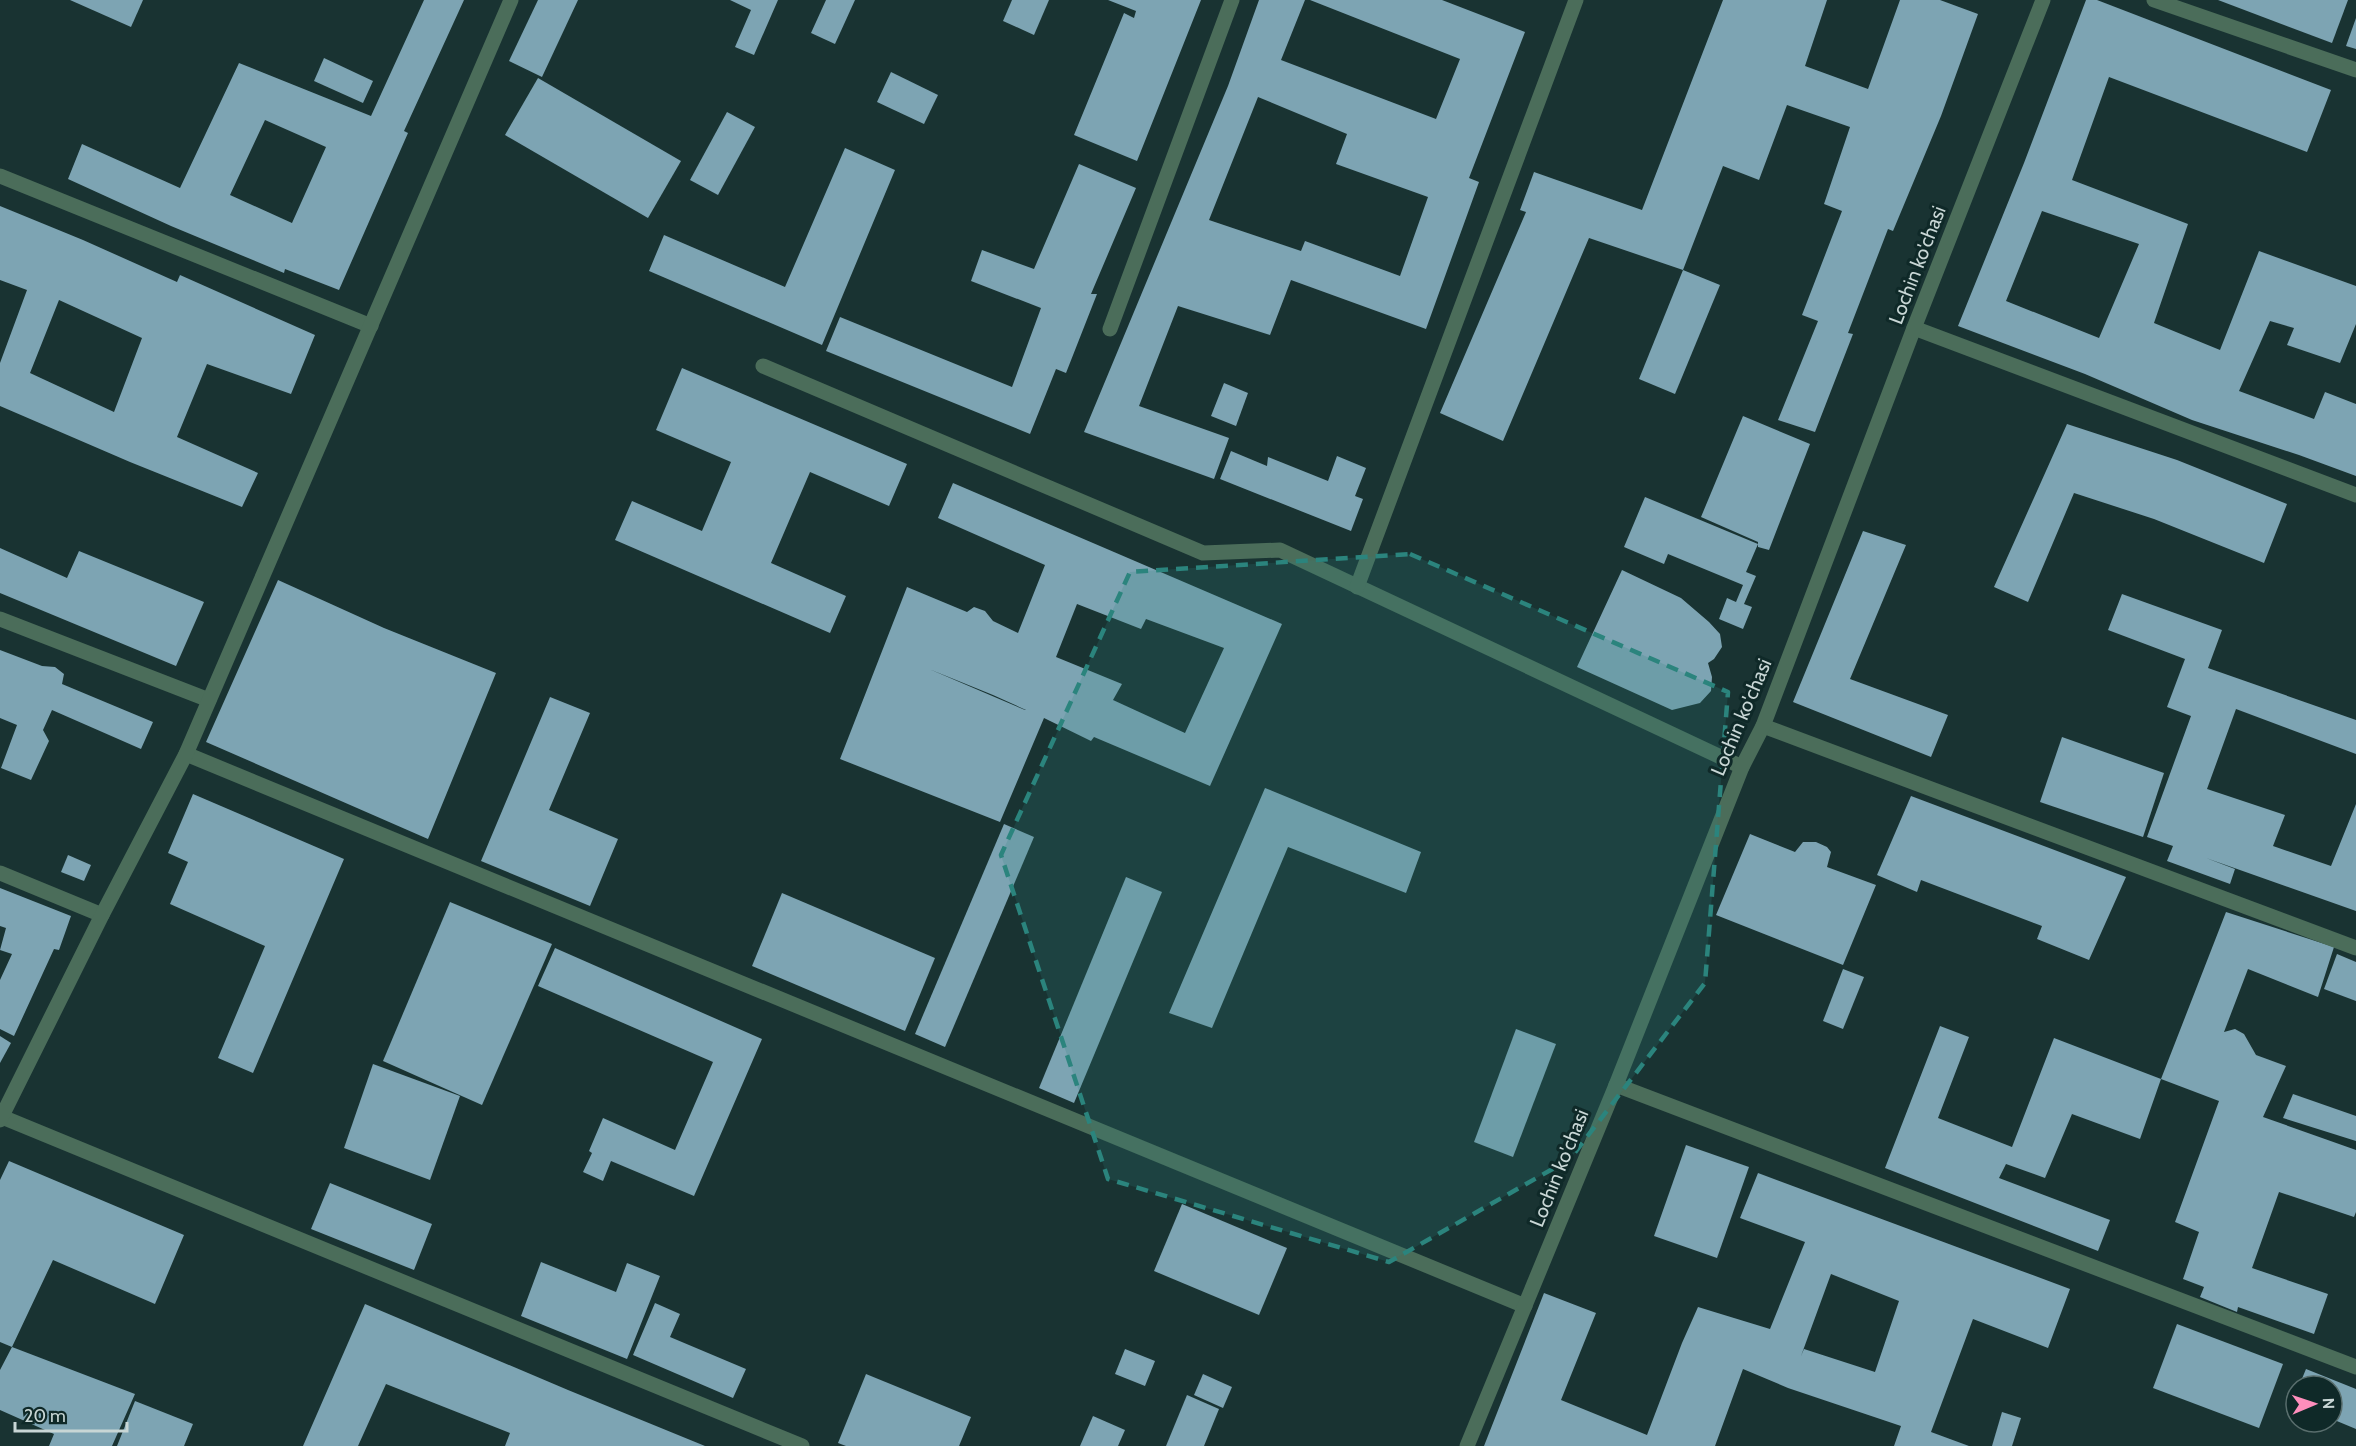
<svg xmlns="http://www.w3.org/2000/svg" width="2356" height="1446" font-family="Cabin,sans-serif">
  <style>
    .building { fill: #7da4b3; fill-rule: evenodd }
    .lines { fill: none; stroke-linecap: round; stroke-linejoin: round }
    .minor { stroke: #4b6d5a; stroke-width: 15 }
    .marked { fill: #2b847d; fill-opacity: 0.2; stroke: #2b847d; stroke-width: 4.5; stroke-dasharray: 12 8; stroke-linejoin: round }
    .labels { text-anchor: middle; stroke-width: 6; stroke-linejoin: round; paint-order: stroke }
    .street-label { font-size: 20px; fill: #c8d6d5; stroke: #0f2928 }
  </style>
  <rect width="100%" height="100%" fill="#193332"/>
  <g class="building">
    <path d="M70,0h73l-12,27z"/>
    <path d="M424,0h40l-60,131 4,2 -69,157 -54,-21 -1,4 -113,-47 -103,-47 14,-35 98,44 59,-125 132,53zM265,120l61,27 -34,76 -62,-28z"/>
    <path d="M538,0h40l-36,77 -33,-16z"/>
    <path d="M730,0h48l-24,55 -19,-8 16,-37z"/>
    <path d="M826,0h29l-20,44 -24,-11z"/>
    <path d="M1012,0h37l-15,35 -31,-14z"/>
    <path d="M1108,0h32l-2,6 2,-6h61l-64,161 -63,-26 50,-122 10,5 2,-7z"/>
    <path d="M1259,0h46l-24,60 155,59 24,-60 -150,-59h132l83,32 -56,146 10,4 -53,147 -135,-49 -21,55 -92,-29 -39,100 90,32 -15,41 -130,-47 144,-346zM1258,97l89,37 -11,30 92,33 -28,79 -95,-35 -4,10 -92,-31z"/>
    <path d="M1723,0h104l-22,66 63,23 32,-89h40l38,14 -37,102 -48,115 -5,-2 -40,104 5,1 -38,98 -37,-12 40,-99 -16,-6 40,-104 -18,-7 26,-77 -63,-22 -28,75 -36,-14 -40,104 -94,-32 -86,203 -63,-28 86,-201 -6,-2 14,-38 108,38z"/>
    <path d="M2086,0h11l234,90 -24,62 -198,-75 -37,103 116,44 -34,99 66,27 39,-99 97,35v38l-16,39 -53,-18 7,-17 -24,-7 -31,70 75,28 11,-27 31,12v72l-57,-21 -107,-35 -107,-46 -127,-48 66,-163zM2042,211l97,33 -40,94 -93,-37z"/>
    <path d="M2218,0h130l-16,43z"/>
    <path d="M2356,18v31l-10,-3z"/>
    <path d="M324,58l49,23 -10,22 -49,-22z"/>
    <path d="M891,72l47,23 -14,29 -47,-22z"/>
    <path d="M538,78l143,83 -33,57 -143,-83z"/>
    <path d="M727,112l28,15 -37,68 -28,-15z"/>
    <path d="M845,148l50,22 -73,175 -173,-74 15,-36 121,52z"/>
    <path d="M1079,164l57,24 -45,106h6l-31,79 -10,-4 -26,65 -204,-83 14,-34 172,70 29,-79 -70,-27 11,-31 52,19z"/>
    <path d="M0,206l83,34 94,42 3,-7 135,60 -24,59 -84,-30 -30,73 81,36 -16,34 -112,-45 -130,-56v-43l27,-73 -27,-10zM59,300l83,38 -28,74 -84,-39z"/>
    <path d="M1683,270l37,15 -45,109 -36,-15z"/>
    <path d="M682,368l225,96 -18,42 -79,-34 -39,91 75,33 -16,37 -215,-93 17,-39 70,30 29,-69 -75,-32z"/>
    <path d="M1224,383l24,10 -12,33 -25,-10z"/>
    <path d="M1743,416l67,28 -41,106 -11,-3v-5l-57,-25z"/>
    <path d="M2067,424l110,36 110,44 -23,59 -110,-44 -80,-26 -46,109 -34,-15z"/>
    <path d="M1231,451l36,15 1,-9 60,24 9,-25 29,12 -11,28 8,3 -12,32 -131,-52z"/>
    <path d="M953,483l329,141 -72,162 -116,-49 -3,4 -47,-23 -44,104 -160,-63 67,-172 60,25 7,-5 11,4 8,10 25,12 27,-68 -107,-47zM1077,604l64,25 5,-10 78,29 -39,85 -72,-33 9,-16 -66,-27zM929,669l64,26 33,15h-1z"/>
    <path d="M1645,497l113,47 -12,28 10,4 -12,28 8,3 -9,22 -24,-10 8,-21 9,4 7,-17 -75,-31 -4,10 -40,-17z"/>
    <path d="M1863,531l43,14 -56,134 98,36 -17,42 -138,-55z"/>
    <path d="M0,548l67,30 12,-27 125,51 -28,64 -176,-73z"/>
    <path d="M1622,570l59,28 28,24 11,12 2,13 -8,12 -6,4 4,14 -1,14 -11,12 -28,7 -95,-43z"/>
    <path d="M278,580l106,48 112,45 -68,166 -222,-97z"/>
    <path d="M2122,594l100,36 -14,38 148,52v34l-120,-45 -29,80 78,26 -12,31 58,20 25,-62v107l-150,-53 29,11 -5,15 -63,-23 6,-15 -26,-9 44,-121 -24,-9 18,-48 -77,-29z"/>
    <path d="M0,650l42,16 13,1 9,7 -2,10 91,38 -12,27 -89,-39 -9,20 6,11 -18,39 -30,-12 16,-43 -17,-7z"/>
    <path d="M550,697l40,16 -41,97 69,29 -28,67 -109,-45z"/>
    <path d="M2062,737l102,36 -21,64 -103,-35z"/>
    <path d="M1265,788l156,64 -15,41 -118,-46 -76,181 -43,-15z"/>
    <path d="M193,794l151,65 -91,214 -35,-15 47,-112 -95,-42 18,-42 -20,-9z"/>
    <path d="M1911,796l215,81 -37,83 -52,-21 5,-13 -121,-46 -4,12 -40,-17z"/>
    <path d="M1004,824l30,13 -89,210 -30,-13z"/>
    <path d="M1750,834l45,18 8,-10h13l11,5 4,5 -4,15 49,18 -33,80 -127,-50z"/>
    <path d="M68,855l23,10 -7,16 -23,-9z"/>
    <path d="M1126,877l36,15 -88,211 -35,-15z"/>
    <path d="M0,888l71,28 -12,34 -5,-1 -40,87 -14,-7v-49l12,-26 -12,-4 6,-22 -6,-2z"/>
    <path d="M782,893l153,65 -30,73 -153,-65z"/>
    <path d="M450,902l102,42 -70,161 -99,-44z"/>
    <path d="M2226,912l108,35 -16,50 -70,-28 -24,63 11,-3 9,5 12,21 30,11 -23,51 93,33v62l-2,5 -75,-25 -27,76 76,26 -14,40 -76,-27 -1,5 -37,-15 4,-10 -21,-8 16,-47 -24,-10 44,-121 -58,-22z"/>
    <path d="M555,948l207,91 -68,157 -83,-35 -8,20 -20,-9 9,-19 -3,-2 14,-33 72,32 38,-88 -175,-76z"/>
    <path d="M2337,954l19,8v39l-32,-12z"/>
    <path d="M1843,969l21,8 -21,52 -20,-8z"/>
    <path d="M1940,1026l29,11 -31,81 74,29 42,-109 107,41 -21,60 -68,-25 -27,64 -39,-14 -7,14 111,42 -12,31 -213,-83z"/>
    <path d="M1516,1029l40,15 -43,113 -39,-15z"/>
    <path d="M0,1036l11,7 -11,20z"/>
    <path d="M373,1064l87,32 -30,84 -86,-32z"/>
    <path d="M2293,1094l63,22v25l-73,-23z"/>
    <path d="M1686,1145l63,22 -32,91 -63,-22z"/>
    <path d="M9,1161l175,74 -29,69 -102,-44 -41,87 -12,-5v-162z"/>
    <path d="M1758,1173l312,116 -22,59 -75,-29 -42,113 38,14h-75l7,-20 -113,-38 -45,-19 -28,77h-231l60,-153 52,20 -35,87 86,35 35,-92 16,-36 72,22 35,-87 -65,-24zM1831,1274l68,27 -24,71 -71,-23 -3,7z"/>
    <path d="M330,1183l102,41 -18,46 -103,-41z"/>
    <path d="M1182,1204l105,44 -28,67 -105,-44z"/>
    <path d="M541,1262l75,30 11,-29 33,13 -33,83 -106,-43z"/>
    <path d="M655,1303l25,11 -10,23 76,32 -13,29 -100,-43z"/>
    <path d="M365,1304l203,86 137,56h-200l5,-13 -124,-49 -28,62h-55z"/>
    <path d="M2177,1324l106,40 -24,64 -106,-40z"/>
    <path d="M12,1347l123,47 -23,52h-63l5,-12 -54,-24v-40z"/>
    <path d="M1125,1349l30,12 -10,25 -30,-12z"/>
    <path d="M2306,1369l50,20v40l-24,-10v-33h-33z"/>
    <path d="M866,1374l105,43 -12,29h-113l-8,-3z"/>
    <path d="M1203,1374l29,13 -9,21 -29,-13z"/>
    <path d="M1187,1395l32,14 -15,37h-38z"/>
    <path d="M135,1401l58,23 -9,22h-67z"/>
    <path d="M2002,1412l19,6 -9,28h-20z"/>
    <path d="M1093,1416l32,14 -7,16h-38z"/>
  </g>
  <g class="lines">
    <g class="minor">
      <path d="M2154,0l202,70"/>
      <path d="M0,176l371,150"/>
      <path d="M1914,328l442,167"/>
      <path d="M1110,329l122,-329"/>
      <path d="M763,366l440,187 77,-3 462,217"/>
      <path d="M1357,587l219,-587"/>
      <path d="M0,619l209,81"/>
      <path d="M1763,726l593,222"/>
      <path d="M186,754l1339,552"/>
      <path d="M0,873l102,42"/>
      <path d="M1616,1085l740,282"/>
      <path d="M2,1117l800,329"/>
      <path d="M0,1120l102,-205 84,-161 325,-754"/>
      <path d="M1467,1446l149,-361 126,-318 21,-41 151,-398 129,-328"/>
    </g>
  </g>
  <path class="marked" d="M1410,554l318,138 -23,291 -135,176 -181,103 -281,-83 -107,-324 129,-283z"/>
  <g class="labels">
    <g class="street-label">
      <text transform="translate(1917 265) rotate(-69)" y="7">Lochin ko'chasi</text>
      <text transform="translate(1741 717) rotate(-67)" y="7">Lochin ko'chasi</text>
      <text transform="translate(1559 1168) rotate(-68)" y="7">Lochin ko'chasi</text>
    </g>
  </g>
  <g transform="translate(2314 1404) rotate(88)"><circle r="28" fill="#0f2928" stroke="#596e6d" stroke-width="1.5"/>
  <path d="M0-4.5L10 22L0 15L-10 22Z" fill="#fe8ebc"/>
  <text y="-9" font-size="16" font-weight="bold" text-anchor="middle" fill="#c8d6d5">N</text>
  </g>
  <path d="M15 1422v9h112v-9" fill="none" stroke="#c8d6d5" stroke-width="3"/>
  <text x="24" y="1422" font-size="18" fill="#c8d6d5" stroke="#0f2928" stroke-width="4.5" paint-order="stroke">20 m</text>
</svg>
